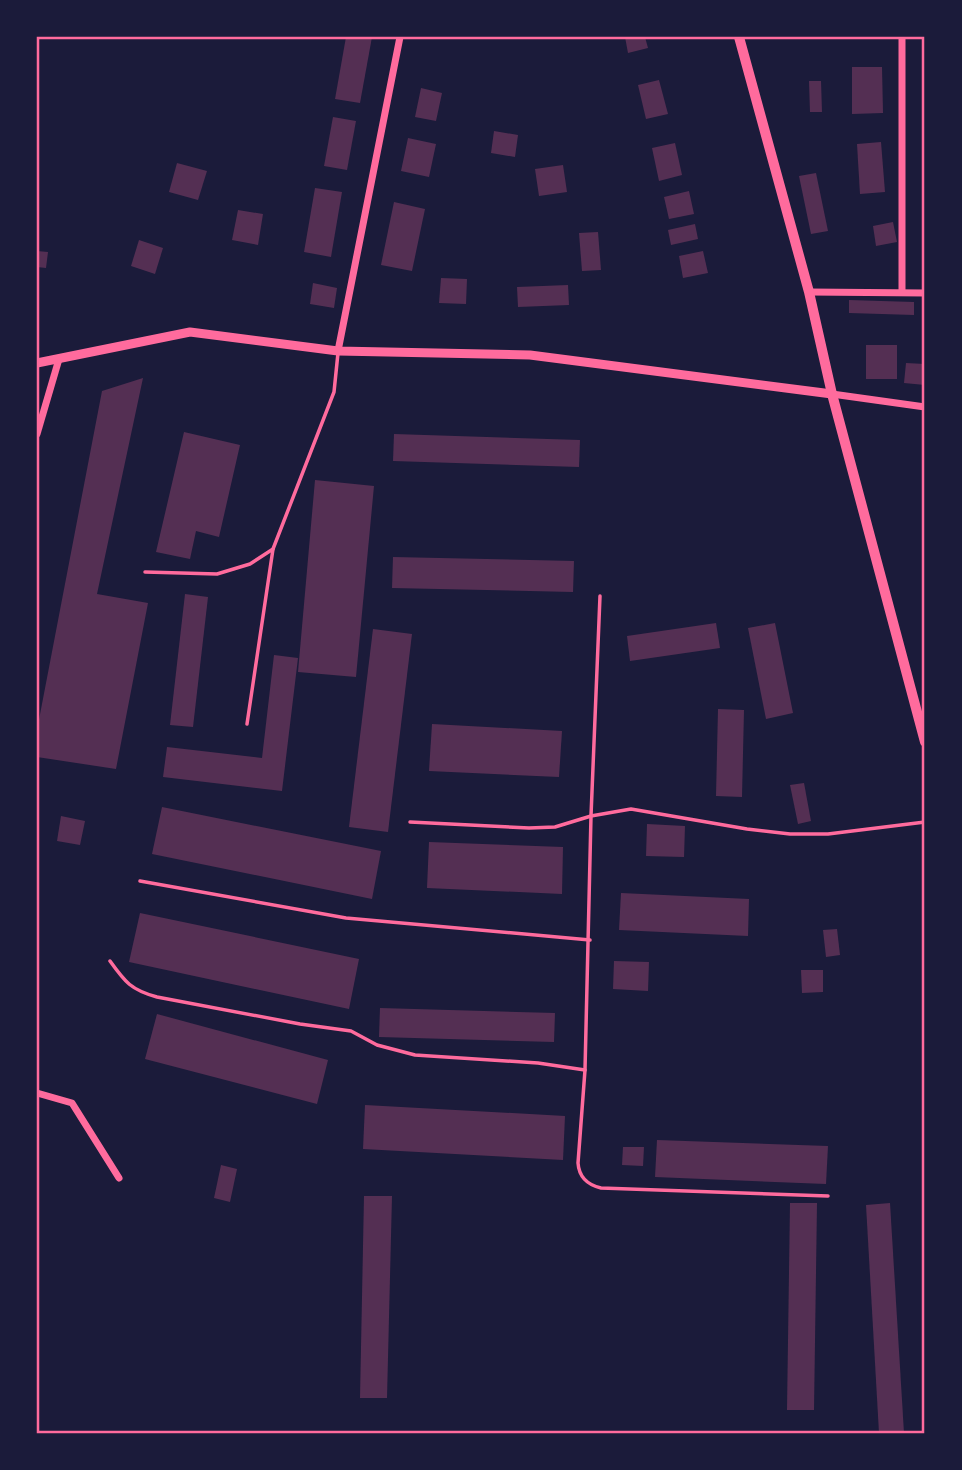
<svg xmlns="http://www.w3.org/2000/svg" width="962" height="1470" font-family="Georgia,serif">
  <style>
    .building { fill: #542f53 }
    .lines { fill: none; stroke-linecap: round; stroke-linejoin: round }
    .service { stroke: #ff6b9d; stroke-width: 3.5 }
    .minor { stroke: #ff6b9d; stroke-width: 7 }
    .tertiary { stroke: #ff6b9d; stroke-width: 9 }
    .secondary { stroke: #ff6b9d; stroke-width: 10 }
    .neatline { fill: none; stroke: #ff6b9d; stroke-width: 2.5 }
  </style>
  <rect width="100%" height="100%" fill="#1b1b3a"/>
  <g class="building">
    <path d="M346,37h26l-12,66 -25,-4z"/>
    <path d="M625,37h20l3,11 -20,5z"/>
    <path d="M852,67h30l1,46 -31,1z"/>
    <path d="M659,80l9,34 -22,5 -8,-34z"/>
    <path d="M809,81h12l1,31h-12z"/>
    <path d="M421,88l21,5 -6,28 -21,-4z"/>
    <path d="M333,117l23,4 -9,49 -23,-4z"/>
    <path d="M494,131l24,4 -3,22 -24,-4z"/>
    <path d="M408,138l28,6 -7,33 -28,-6z"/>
    <path d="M881,142l4,50 -25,2 -3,-50z"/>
    <path d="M675,143l7,32 -23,6 -7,-33z"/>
    <path d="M177,163l30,8 -9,29 -29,-8z"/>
    <path d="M563,165l4,27 -28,4 -4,-27z"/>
    <path d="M816,173l12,58 -17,3 -12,-58z"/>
    <path d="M315,188l27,4 -11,65 -27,-5z"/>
    <path d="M689,191l5,23 -25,5 -5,-22z"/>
    <path d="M394,202l31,7 -13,62 -31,-6z"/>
    <path d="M238,210l25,4 -5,31 -26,-5z"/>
    <path d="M893,222l4,20 -21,4 -3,-20z"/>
    <path d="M695,224l3,15 -27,6 -3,-15z"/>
    <path d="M598,232l3,38 -19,1 -3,-38z"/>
    <path d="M139,240l24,8 -8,26 -24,-8z"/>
    <path d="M37,251l11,1 -2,16 -9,-1z"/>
    <path d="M703,251l5,22 -25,5 -4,-22z"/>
    <path d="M441,278l26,1 -1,25 -27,-1z"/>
    <path d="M313,283l24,5 -3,20 -24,-4z"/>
    <path d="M568,285l1,20 -51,2 -1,-20z"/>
    <path d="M849,300l65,2v13l-65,-2z"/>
    <rect x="866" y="345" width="31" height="34"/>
    <path d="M906,363l19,1v21l-21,-2z"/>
    <path d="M143,378l-46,216 51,9 -32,166 -79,-12v-27l65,-339z"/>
    <path d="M184,432l56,13 -21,92 -23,-6 -6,28 -34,-7z"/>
    <path d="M394,434l186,6 -1,27 -186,-6z"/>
    <path d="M315,480l59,6 -18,191 -58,-5z"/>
    <path d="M393,557l181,4 -1,31 -181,-4z"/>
    <path d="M185,594l23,3 -15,130 -23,-2z"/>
    <path d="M716,623l4,25 -90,13 -3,-25z"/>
    <path d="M775,623l18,90 -27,6 -18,-91z"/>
    <path d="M373,629l39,5 -24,198 -39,-5z"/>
    <path d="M274,655l24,3 -16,133 -119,-14 4,-30 95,11z"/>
    <path d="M718,709l26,1 -2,87 -26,-1z"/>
    <path d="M432,724l130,7 -3,46 -130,-6z"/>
    <path d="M804,783l7,38 -13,3 -8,-39z"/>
    <path d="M162,807l219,44 -9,48 -220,-45z"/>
    <path d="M61,816l24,5 -5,24 -23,-4z"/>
    <path d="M647,824l38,2 -1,31 -38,-1z"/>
    <path d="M429,842l134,5 -1,47 -135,-6z"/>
    <path d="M621,893l128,6 -1,37 -129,-6z"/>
    <path d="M140,913l219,46 -10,50 -220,-47z"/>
    <path d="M837,929l3,26 -14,2 -3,-27z"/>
    <path d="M614,961l35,1 -1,29 -35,-2z"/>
    <path d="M801,970h22v22l-21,1z"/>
    <path d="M380,1008l175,5 -1,29 -175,-5z"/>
    <path d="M157,1014l171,46 -11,44 -172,-45z"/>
    <path d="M365,1105l200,11 -2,44 -200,-11z"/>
    <path d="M657,1140l171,6 -2,38 -171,-7z"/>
    <path d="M623,1147h21l-1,19 -21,-1z"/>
    <path d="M221,1165l16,4 -7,33 -16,-4z"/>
    <path d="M364,1196h28l-5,202h-27z"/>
    <path d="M790,1203h27l-3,207h-27z"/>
    <path d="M890,1203l14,230h-25l-13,-228z"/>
  </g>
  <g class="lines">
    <g class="service">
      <path d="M145,572l72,2 33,-10 23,-15 61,-157 4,-39"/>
      <path d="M600,596l-9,220 -6,254 -7,93c1,14 10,22 23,25l227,8"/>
      <path d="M247,724l26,-175"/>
      <path d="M410,822l119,6 26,-1 36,-11 40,-7 116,20 43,5h38l97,-12"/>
      <path d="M140,881l206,37 244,22"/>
      <path d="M110,961c15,21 21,29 47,36l143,27 51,7 26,14 38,10 123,8 47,7"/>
    </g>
    <g class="minor">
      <path d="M902,37v255"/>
      <path d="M809,292l116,1"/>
      <path d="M338,351l62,-314"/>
      <path d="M832,394l93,13"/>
      <path d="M37,434l22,-75"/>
      <path d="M37,1093l35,10 47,75"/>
    </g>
    <path class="tertiary" d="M37,363l153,-31 148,19 192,4 302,39"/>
    <path class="secondary" d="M739,37l70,255 23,102 93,348"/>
  </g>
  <rect width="962" height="1470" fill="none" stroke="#1b1b3a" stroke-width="77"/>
  <rect x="38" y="38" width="885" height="1394" class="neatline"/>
</svg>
